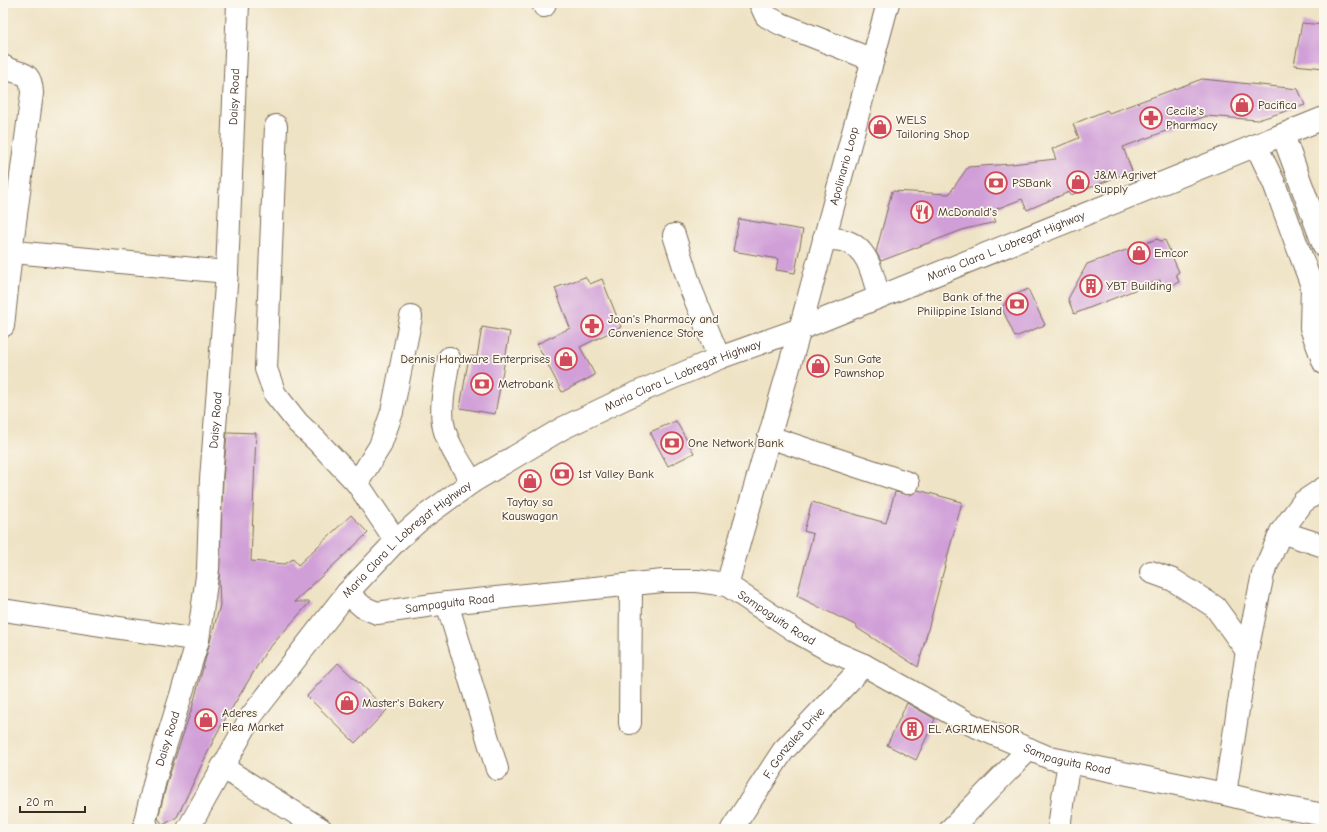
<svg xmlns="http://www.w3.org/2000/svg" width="1327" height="832" font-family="'Comic Neue',sans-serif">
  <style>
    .building { fill: #d09fd8 }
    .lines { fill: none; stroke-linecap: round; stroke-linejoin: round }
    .minor-casing { stroke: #7a6b58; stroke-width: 24 }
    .highway-casing { stroke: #7a6b58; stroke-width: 24 }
    .minor { stroke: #fff; stroke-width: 22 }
    .highway { stroke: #fff; stroke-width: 22 }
    .labels { text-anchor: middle; stroke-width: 3.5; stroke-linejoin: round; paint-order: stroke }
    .street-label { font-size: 12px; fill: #3b2a1e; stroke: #fbf7ec }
    .poi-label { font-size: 12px; fill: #3b2a1e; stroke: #fbf7ec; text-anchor: start }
  </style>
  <rect width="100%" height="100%" fill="#fbf7ec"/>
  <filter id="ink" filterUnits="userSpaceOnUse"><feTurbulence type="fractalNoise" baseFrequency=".025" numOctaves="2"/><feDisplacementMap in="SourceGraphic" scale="8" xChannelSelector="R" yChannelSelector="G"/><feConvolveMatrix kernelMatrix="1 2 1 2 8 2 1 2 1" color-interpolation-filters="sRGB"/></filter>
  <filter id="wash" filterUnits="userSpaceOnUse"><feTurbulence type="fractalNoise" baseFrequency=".012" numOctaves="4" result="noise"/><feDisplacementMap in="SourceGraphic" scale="16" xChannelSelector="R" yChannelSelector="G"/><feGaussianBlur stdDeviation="0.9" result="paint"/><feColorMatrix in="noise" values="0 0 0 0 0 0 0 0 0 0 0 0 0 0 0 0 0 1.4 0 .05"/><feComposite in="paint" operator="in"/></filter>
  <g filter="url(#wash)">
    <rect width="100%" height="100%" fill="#efe3c5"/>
    <g id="blocks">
      <g class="building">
        <path d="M1302,23l22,2v43l-30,-3z"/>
        <path d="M1202,79l96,10 7,16 -47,15 -52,-4 -83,31 9,24 -61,24 -2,-3 -42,18 -5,-11 -31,12 5,11 -31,7 -84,32 -5,-9 16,-61 57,3 19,-27 43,-3 45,-5 -4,-10 27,-11 -6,-14 34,-14 2,3z"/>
        <path d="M739,219l64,11 -8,43 -19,-3 2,-11 -45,-8z"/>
        <path d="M1157,239l4,2 4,-1 14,32 -3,2 3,8 -16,7 -3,-9 -86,34 -6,-15 19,-35z"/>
        <path d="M585,277l5,7 12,-5 19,48 -41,20 15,28 -33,17 -25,-48 33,-16 -15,-40z"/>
        <path d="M1028,289l17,36 -30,12 -13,-29 6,-10z"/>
        <path d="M482,327l28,5 -15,82 -35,-6 9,-52 8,1z"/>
        <path d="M676,421l18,32 -26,13 -18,-34z"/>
        <path d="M227,432l29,1 -5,128 34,3 8,-5 5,6 53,-50 17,18 -74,69h16l-45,51 -48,80 -40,84 -14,8 -5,-7 10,-39 24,-71 28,-103 -1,-24 4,-101z"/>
        <path d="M918,490l44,12 -44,165 -61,-39v-2l-60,-30 16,-62 -9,-3 8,-29 74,21 9,-31 15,3z"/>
        <path d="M338,663l49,47 -32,33 -48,-47z"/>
        <path d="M907,703l28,16 -19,41 -29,-15z"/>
      </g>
    </g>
  </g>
  <g filter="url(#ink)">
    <use href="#blocks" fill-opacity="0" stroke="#7a6b58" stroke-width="1"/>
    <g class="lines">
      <g class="minor-casing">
        <g id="minor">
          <path d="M760,3l6,13 15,8 92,36"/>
          <path d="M544,6l1,-3"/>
          <path d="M3,66c16,11 28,1 29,27l-21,159 -8,74"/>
          <path d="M276,126l-10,243 9,25 23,29 19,18 40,42 39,58"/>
          <path d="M1283,135l41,111"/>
          <path d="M1256,145l18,38 38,103 -1,42 13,35"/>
          <path d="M674,235l17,54 28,69"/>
          <path d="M824,238c7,1 15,1 21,3 24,7 28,36 34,56"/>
          <path d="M3,251l224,21"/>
          <path d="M449,358c-3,21 -9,44 -6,65 3,20 19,42 29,59"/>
          <path d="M769,437l139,46"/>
          <path d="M357,483l23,-37 12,-34 19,-95"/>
          <path d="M1281,532l43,14"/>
          <path d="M1151,572l22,8 42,27 32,44"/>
          <path id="s1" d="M727,585l73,-256 88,-326"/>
          <path id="s2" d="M347,593l16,14 14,6 70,-10 216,-22h34l30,4 70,47 30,17 37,16 106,59 80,34 175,36 41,10 58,11"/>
          <path d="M447,603l50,166"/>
          <path d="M3,610l195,30"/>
          <path d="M630,723l1,-138"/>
          <path d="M222,767l99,62"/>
          <path d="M1225,794l22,-143 16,-77 18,-42 22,-30 21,-14"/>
          <path id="s3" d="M148,829l-3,-8 11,-45 42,-136 10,-71 3,-90 16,-207 11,-269"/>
          <path id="s4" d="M732,829l51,-78 81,-86"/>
          <path d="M951,829l78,-80"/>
          <path d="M1059,829l4,-32 6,-34"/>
        </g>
      </g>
      <g class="highway-casing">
        <g id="highway">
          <path id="s5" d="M188,829l64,-114 95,-122 49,-52 25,-22 51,-37 91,-54 71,-34 85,-36 81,-29 524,-211"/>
        </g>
      </g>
      <use href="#minor" class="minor"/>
      <use href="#highway" class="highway"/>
    </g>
  </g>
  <defs>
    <g id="shop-ring" transform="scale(1.15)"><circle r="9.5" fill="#fbf7ec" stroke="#d1495b" stroke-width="1.5"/><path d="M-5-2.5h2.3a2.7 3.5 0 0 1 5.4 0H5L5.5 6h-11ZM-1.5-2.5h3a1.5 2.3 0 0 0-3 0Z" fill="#d1495b"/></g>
    <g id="pharmacy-ring" transform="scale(1.15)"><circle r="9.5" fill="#fbf7ec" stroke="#d1495b" stroke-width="1.5"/><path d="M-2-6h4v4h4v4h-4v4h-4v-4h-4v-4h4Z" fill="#d1495b"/></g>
    <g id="bank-ring" transform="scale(1.15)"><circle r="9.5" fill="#fbf7ec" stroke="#d1495b" stroke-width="1.5"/><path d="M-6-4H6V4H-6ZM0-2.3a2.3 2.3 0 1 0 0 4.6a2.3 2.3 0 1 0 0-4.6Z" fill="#d1495b"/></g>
    <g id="restaurant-ring" transform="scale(1.15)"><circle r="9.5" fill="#fbf7ec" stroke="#d1495b" stroke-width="1.5"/><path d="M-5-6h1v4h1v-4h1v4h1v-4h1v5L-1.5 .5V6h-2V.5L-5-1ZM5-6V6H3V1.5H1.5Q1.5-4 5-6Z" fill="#d1495b"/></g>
    <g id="building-ring" transform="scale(1.15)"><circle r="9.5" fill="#fbf7ec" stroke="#d1495b" stroke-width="1.5"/><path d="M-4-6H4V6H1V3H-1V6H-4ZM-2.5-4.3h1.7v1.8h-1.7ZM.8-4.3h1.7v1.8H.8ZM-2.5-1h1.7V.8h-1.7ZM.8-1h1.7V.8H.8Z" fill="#d1495b"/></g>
  </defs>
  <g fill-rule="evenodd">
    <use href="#shop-ring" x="1242" y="105"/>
    <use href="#pharmacy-ring" x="1151" y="118"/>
    <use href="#shop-ring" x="880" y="127"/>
    <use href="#shop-ring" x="1078" y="182"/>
    <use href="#bank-ring" x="996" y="183"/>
    <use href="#restaurant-ring" x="922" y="212"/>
    <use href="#shop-ring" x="1139" y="253"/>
    <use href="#building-ring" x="1091" y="286"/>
    <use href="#bank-ring" x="1017" y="304"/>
    <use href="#pharmacy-ring" x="592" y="326"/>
    <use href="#shop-ring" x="566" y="359"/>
    <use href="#shop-ring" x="818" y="366"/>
    <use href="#bank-ring" x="482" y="384"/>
    <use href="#bank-ring" x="672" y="443"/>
    <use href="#bank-ring" x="562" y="474"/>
    <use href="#shop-ring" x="530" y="481"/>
    <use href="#shop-ring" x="347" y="703"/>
    <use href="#shop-ring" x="206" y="720"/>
    <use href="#building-ring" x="912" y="729"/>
  </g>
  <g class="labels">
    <g class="street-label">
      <text dy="4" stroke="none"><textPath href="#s3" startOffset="742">Daisy Road</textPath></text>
      <text dy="4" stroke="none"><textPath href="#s1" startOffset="435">Apolinario Loop</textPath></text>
      <text dy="4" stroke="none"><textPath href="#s5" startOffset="1038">Maria Clara L. Lobregat Highway</textPath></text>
      <text dy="4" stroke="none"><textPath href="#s5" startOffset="690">Maria Clara L. Lobregat Highway</textPath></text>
      <text dy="4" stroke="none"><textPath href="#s3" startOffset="418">Daisy Road</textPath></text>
      <text dy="4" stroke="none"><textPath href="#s5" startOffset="366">Maria Clara L. Lobregat Highway</textPath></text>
      <text dy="4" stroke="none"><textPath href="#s2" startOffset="110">Sampaguita Road</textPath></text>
      <text dy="4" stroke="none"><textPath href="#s2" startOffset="448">Sampaguita Road</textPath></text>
      <text dy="4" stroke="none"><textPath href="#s3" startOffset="94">Daisy Road</textPath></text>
      <text dy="4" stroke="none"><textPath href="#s4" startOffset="106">F. Gonzales Drive</textPath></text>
      <text dy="4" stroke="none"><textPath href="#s2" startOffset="773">Sampaguita Road</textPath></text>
    </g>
    <g class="poi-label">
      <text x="1258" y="109">Pacifica</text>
      <text x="1166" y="115">Cecile's<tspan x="1166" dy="14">Pharmacy</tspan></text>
      <text x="896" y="124">WELS<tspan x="896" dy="14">Tailoring Shop</tspan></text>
      <text x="1094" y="179">J&amp;M Agrivet<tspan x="1094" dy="14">Supply</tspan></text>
      <text x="1012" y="187">PSBank</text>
      <text x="938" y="216">McDonald's</text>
      <text x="1154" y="257">Emcor</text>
      <text x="1106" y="290">YBT Building</text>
      <text x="1002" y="301" text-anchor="end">Bank of the<tspan x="1002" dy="14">Philippine Island</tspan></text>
      <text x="608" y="323">Joan's Pharmacy and<tspan x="608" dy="14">Convenience Store</tspan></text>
      <text x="550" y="363" text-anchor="end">Dennis Hardware Enterprises</text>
      <text x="834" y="363">Sun Gate<tspan x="834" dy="14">Pawnshop</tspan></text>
      <text x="498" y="388">Metrobank</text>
      <text x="688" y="447">One Network Bank</text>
      <text x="578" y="478">1st Valley Bank</text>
      <text x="530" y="506" text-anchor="middle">Taytay sa<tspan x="530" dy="14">Kauswagan</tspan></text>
      <text x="362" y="707">Master's Bakery</text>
      <text x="222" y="717">Aderes<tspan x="222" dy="14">Flea Market</tspan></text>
      <text x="928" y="733">EL AGRIMENSOR</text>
    </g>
  </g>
  <rect width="1327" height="832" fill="none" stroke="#fbf7ec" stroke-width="16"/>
  <path d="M20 806v6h65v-6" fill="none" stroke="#3b2a1e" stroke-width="2"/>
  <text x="26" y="806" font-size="12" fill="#3b2a1e" stroke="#fbf7ec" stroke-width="3" paint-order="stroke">20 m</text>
</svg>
